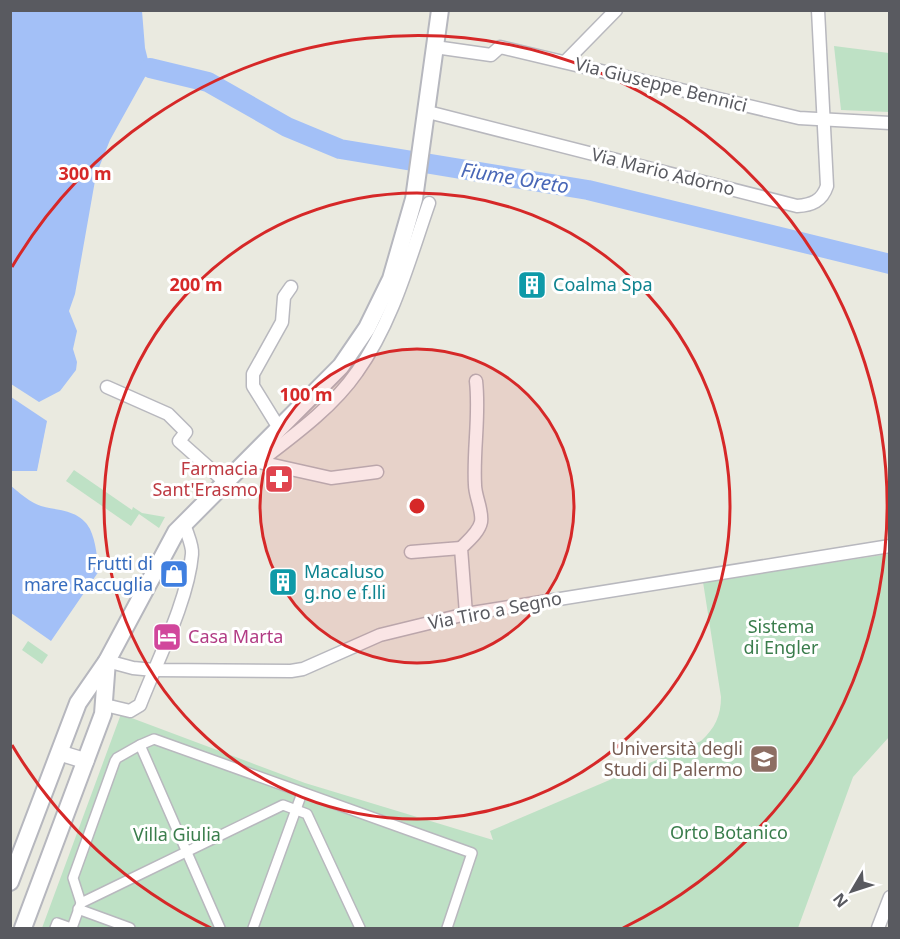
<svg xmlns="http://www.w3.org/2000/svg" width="900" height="939" font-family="'Noto Sans',sans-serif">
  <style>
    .green { fill: #bee1c5 }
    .water { fill: #a3c0f7 }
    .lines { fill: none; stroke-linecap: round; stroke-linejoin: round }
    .river { stroke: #a3c0f7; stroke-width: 20 }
    .pedestrian-casing { stroke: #b8b8be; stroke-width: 12 }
    .minor-casing { stroke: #b8b8be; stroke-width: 15 }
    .tertiary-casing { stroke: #b8b8be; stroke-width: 18 }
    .secondary-casing { stroke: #b6b7be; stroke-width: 20 }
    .pedestrian { stroke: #fff; stroke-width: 9 }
    .minor { stroke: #fff; stroke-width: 12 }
    .tertiary { stroke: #fff; stroke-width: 15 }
    .secondary { stroke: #fff; stroke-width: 16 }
    .ring { fill: none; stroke: #d62828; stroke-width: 3 }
    .labels { text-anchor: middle; stroke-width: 6; stroke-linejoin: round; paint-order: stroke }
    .street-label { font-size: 18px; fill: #595a60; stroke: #fff }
    .culture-label { font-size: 18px; fill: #0d838f; stroke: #fff; text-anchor: start }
    .health-label { font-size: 18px; fill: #be3a42; stroke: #fff; text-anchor: end }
    .shop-label { font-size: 18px; fill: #366cbe; stroke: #fff; text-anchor: end }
    .park-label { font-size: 18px; fill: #3a7d4c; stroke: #fff }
    .hotel-label { font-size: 18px; fill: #b23c85; stroke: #fff; text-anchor: start }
    .education-label { font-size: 18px; fill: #785e54; stroke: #fff; text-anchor: end }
    .water-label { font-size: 20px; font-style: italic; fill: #4967b7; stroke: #fff }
    .centre { fill: #d62828; stroke: #fff; stroke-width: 3 }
    .ring-label { font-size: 18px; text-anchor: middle; font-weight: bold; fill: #d62828; stroke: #fff; stroke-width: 6; stroke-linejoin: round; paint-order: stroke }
  </style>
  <rect width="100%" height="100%" fill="#eaeae0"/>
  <g class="green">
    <path d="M834,46l55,7v59l-48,-2z"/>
    <path d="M74,470l58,40 1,-3 9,6 23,4 -6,11 -20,-14 -8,12 -65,-45z"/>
    <path d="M889,554v183l-36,40 -55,151h-756l79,-214 184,69 188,57 -3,-9 211,-90c14,-13 20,-25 20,-44l-18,-115z"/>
    <path d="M28,641l20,14 -6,9 -20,-14z"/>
  </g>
  <g class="water">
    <path d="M10,11h132l3,37 5,20 -40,72 -14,35 -21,119 -6,17 8,20 -4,18 4,13 -1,8 -16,21 -21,11 -28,-18z"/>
    <path d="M11,397l36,24 -10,50h-26z"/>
    <path d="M10,485c8,7 21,18 31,21 19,5 39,4 49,23 6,13 7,28 9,42l-48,70 -40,-28z"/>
  </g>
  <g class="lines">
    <path class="river" d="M150,68l58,14 79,45 53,22 248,41 302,74"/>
    <g class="pedestrian-casing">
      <g id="pedestrian">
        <path d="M81,903l202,-98 24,9 53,114"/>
        <path d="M78,909l52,19"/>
        <path d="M55,928l2,-5 14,5"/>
        <path d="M72,928l9,-25 -8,-25 42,-117 2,-3 23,-13"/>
        <path d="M220,928l-80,-183 14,-6 318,114 -25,75"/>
        <path d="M253,928l49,-135"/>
      </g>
    </g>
    <g class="minor-casing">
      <g id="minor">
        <path d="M435,47l56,8 9,-8 299,71 91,5"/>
        <path d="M565,62l51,-52"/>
        <path d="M428,112l369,94c15,-1 25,-5 30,-20l-9,-176"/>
        <path d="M107,387l61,27 18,18 -7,9 46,41"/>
        <path d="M279,428l-26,-42v-12l29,-52 2,-25 7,-10"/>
        <path d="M255,461l76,17 46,-6"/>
        <path d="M259,462c34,-26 74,-55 98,-90 36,-50 52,-112 72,-169"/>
        <path d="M411,552l50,-4"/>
        <path d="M466,614l-5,-66c7,-7 18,-16 20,-26 2,-11 -6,-26 -6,-37 -2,-35 5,-69 1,-104"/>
        <path d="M107,661l26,7 21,2 137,1 12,-2 77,-34 86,-21 424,-68"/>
        <path d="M105,705l25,6 10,-6c17,-44 48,-104 52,-151 1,-9 -6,-22 -8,-31"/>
        <path d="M878,928l12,-31"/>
      </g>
    </g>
    <g class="tertiary-casing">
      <path id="tertiary" d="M60,753l26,8"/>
    </g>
    <g class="secondary-casing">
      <g id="secondary">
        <path d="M10,882l68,-179 29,-42 69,-129 165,-166 26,-38 24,-49 23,-80 26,-189"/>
        <path d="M23,928l80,-214 4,-53"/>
      </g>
    </g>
    <use href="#pedestrian" class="pedestrian"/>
    <use href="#minor" class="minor"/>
    <use href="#tertiary" class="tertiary"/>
    <use href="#secondary" class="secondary"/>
  </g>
  <circle cx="417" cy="506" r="157" fill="#d62828" fill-opacity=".12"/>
  <g class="ring">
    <circle cx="417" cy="506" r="157"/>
    <circle cx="417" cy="506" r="313"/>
    <path d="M211 928A470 470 0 0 1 12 745M12 267A470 470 0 1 1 623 928"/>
  </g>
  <defs>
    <g id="building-square" transform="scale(1.5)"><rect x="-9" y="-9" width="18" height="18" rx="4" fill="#0f9aa8" stroke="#fff"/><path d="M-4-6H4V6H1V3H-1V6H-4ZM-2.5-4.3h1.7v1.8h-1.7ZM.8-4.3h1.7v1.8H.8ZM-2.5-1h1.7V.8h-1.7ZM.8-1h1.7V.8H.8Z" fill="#fff"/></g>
    <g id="pharmacy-square" transform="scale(1.5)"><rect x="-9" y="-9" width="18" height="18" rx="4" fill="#e0444e" stroke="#fff"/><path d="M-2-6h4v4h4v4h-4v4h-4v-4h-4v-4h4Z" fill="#fff"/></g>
    <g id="shop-square" transform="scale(1.5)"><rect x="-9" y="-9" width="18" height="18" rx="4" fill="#3f7fe0" stroke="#fff"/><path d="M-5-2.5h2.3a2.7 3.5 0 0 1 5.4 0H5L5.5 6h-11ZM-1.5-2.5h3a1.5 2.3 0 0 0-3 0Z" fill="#fff"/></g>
    <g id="hotel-square" transform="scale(1.5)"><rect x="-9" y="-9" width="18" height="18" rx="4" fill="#d1479c" stroke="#fff"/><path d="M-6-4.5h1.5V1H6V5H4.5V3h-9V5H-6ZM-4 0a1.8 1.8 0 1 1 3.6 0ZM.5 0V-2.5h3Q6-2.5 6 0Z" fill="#fff"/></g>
    <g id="university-square" transform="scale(1.5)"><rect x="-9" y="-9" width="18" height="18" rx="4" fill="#8d6e63" stroke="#fff"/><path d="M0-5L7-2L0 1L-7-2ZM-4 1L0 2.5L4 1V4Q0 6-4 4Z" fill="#fff"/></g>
  </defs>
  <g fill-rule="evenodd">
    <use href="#building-square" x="532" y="285"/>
    <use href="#pharmacy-square" x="279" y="479"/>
    <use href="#shop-square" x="174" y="574"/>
    <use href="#building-square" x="283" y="582"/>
    <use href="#hotel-square" x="167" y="637"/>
    <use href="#university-square" x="764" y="759"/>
  </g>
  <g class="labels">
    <g class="street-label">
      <text transform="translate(661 85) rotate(14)" y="6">Via Giuseppe Bennici</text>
      <text transform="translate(663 172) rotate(14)" y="6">Via Mario Adorno</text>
      <text transform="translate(495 611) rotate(-11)" y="6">Via Tiro a Segno</text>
    </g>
    <g class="culture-label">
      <text x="553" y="291">Coalma Spa</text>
      <text x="304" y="578">Macaluso<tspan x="304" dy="21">g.no e f.lli</tspan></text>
    </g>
    <g class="health-label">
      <text x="258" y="475">Farmacia<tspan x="258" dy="21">Sant'Erasmo</tspan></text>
    </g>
    <g class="shop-label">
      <text x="153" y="570">Frutti di<tspan x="153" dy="21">mare Raccuglia</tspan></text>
    </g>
    <g class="park-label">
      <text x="781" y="633">Sistema<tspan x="781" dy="21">di Engler</tspan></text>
      <text x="729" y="839">Orto Botanico</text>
      <text x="177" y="841">Villa Giulia</text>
    </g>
    <g class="hotel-label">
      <text x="188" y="643">Casa Marta</text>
    </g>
    <g class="education-label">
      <text x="743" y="755">Università degli<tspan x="743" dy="21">Studi di Palermo</tspan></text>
    </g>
    <g class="water-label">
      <text transform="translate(515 178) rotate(9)" y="7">Fiume Oreto</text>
    </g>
  </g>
  <circle cx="417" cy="506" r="9" class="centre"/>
  <g class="ring-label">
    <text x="85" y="180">300 m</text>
    <text x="196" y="291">200 m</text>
    <text x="306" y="401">100 m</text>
  </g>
  <rect width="900" height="939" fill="none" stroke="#595a60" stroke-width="24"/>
  <g transform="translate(852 891) rotate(231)" stroke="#ffffff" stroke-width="4.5" paint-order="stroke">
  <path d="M0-4.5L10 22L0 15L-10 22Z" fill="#595a60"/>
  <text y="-9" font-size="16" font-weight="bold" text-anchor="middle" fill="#595a60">N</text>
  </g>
</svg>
